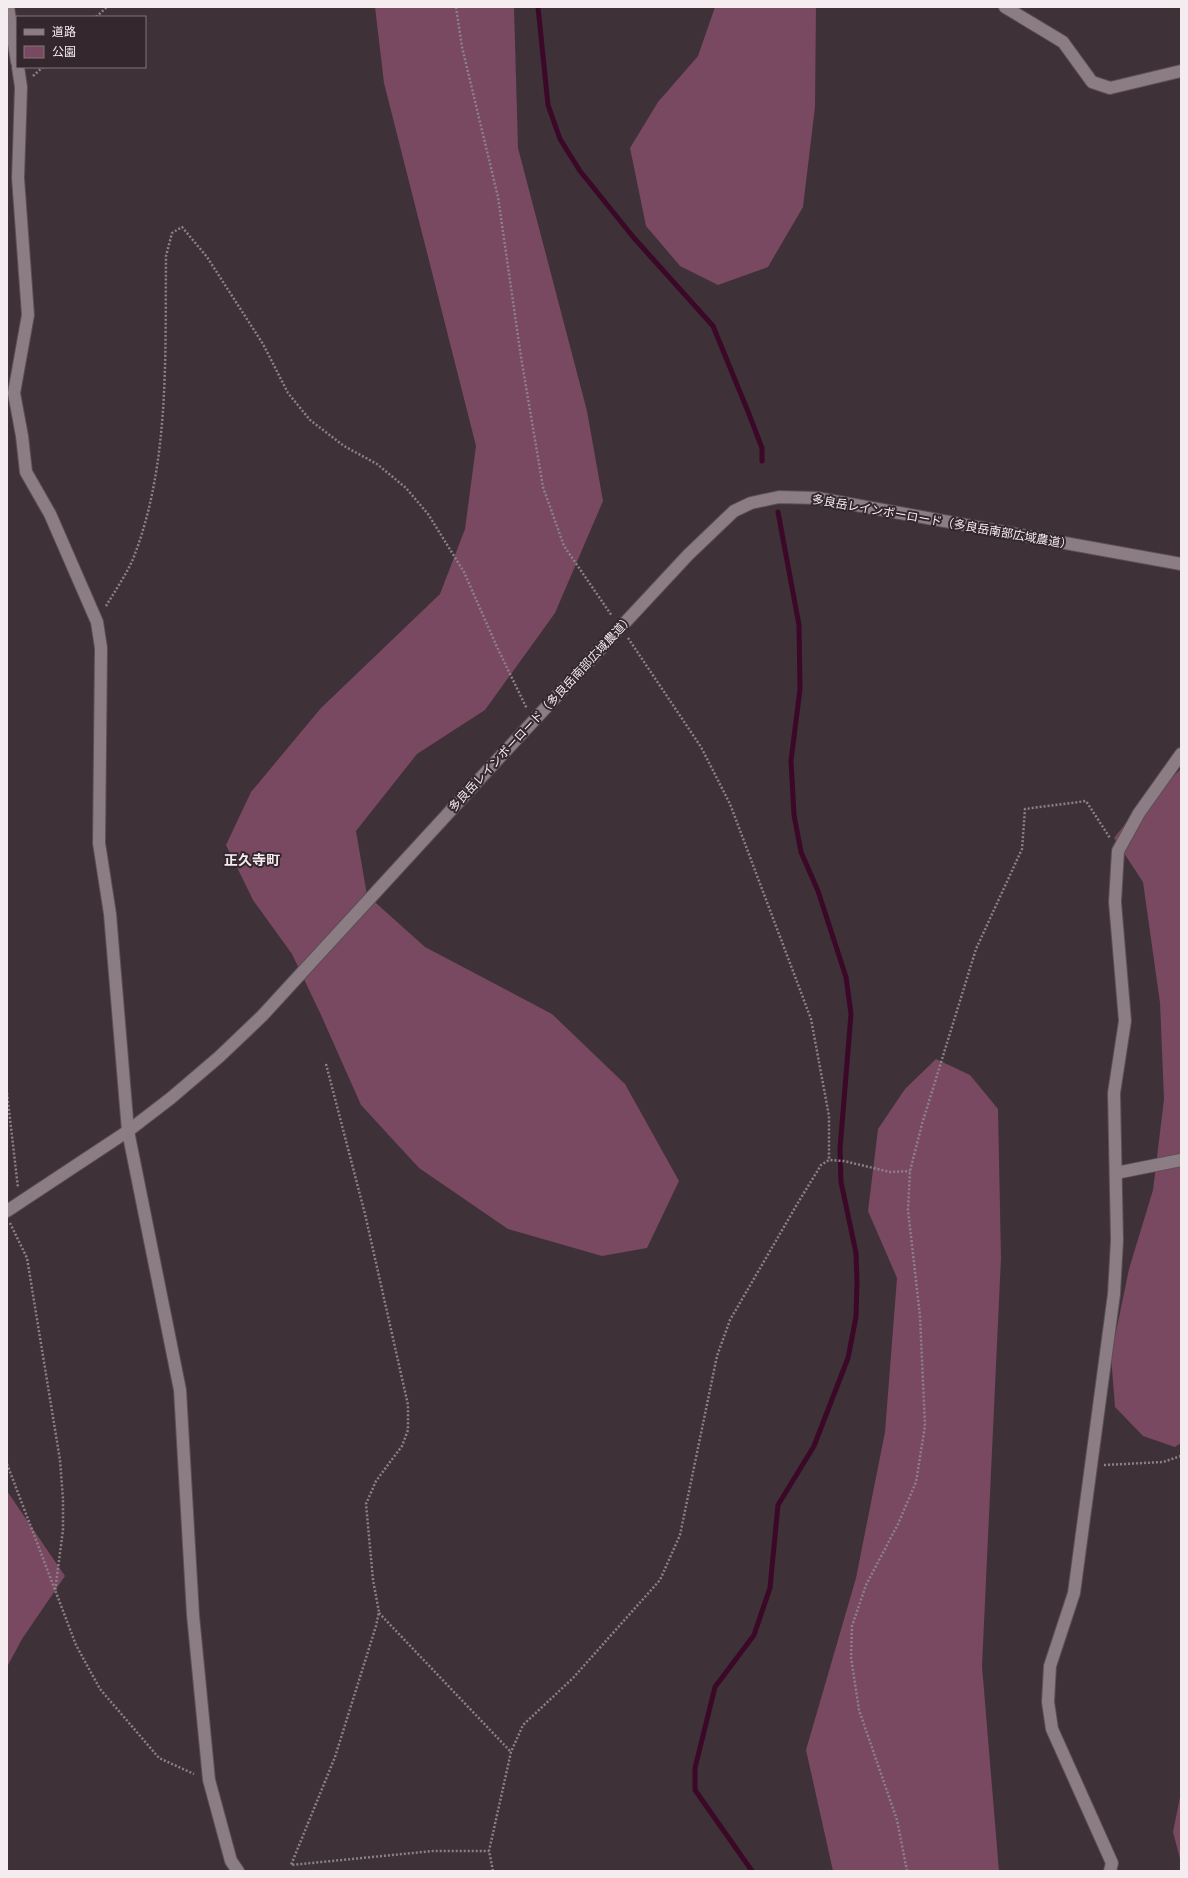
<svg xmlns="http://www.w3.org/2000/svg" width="1188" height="1878" font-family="Arial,'Noto Sans JP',sans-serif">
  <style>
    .green { fill: #794861 }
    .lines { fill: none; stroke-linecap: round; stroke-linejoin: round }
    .stream { stroke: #3b0927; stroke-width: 5 }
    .minor-casing { stroke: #5b4f55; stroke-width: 14 }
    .tertiary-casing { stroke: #5b4f55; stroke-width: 14 }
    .path { stroke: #8c8186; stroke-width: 2.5; stroke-dasharray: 2 2; stroke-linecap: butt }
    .minor { stroke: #8c7c83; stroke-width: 12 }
    .tertiary { stroke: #8c7c83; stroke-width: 12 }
    .labels { text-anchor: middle; stroke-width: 4; stroke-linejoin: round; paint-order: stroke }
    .street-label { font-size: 12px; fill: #f5ecf0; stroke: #34272d }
    .quarter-label { font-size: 14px; font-weight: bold; fill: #f5ecf0; stroke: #34272d }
  </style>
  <rect width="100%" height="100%" fill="#3e3137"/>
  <g class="green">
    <path d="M375,7h139l4,141 69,263 16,90 -48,112 -70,97 -68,44 -61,77 11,64 58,52 127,67 73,70 54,97 -32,67 -45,8 -94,-27 -89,-61 -58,-63 -40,-90 -29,-61 -39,-54 -27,-55 25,-53 70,-84 119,-114 25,-65 11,-83 -92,-363z"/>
    <path d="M715,7h101l-1,100 -12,100 -35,60 -50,18 -38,-19 -34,-40 -16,-78 28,-46 40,-46z"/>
    <path d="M1181,769v674l-6,4 -32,-11 -28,-29 -4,-51 18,-87 24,-79 11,-91 -4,-96 -17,-121 -29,-44 19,-24z"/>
    <path d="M936,1059l34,16 28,34 3,149 -19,408 17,205h-166l-27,-121 50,-172 29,-146 12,-154 -29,-67 10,-82 27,-40z"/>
    <path d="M7,1491l58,85 -43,63 -15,28z"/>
    <path d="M1181,1792v71l-8,-31z"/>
  </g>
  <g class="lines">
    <g class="stream">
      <path d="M538,7l10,98 12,34 20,32 54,67 79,88 36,88 13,34v13"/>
      <path d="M752,1871l-57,-81v-22l20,-81 39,-52 16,-47 8,-83 36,-59 34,-88 8,-41 1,-35 -1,-29 -15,-71 -1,-33 11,-135 -5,-37 -28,-86 -17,-39 -7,-37 -3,-54 9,-72 -1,-64 -21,-113"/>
    </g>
    <g class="minor-casing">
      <g id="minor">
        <path d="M8,7l9,55"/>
        <path d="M1005,7l58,35 29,40 18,6 71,-17"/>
        <path d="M18,67l3,20 -3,91 10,137 -14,78 8,43 4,36 24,42 47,108 4,26 -2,195 11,71 18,217 52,259 13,225 16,165 22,81 7,10"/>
        <path d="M1116,1173l65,-13"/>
        <path d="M1110,1871l2,-8 -60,-134 -4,-27 2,-36 24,-73 40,-299 3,-54 -3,-147 11,-72 -10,-119 3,-51 21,-38 42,-59"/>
      </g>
    </g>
    <g class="tertiary-casing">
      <path id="tertiary" d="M7,1211l121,-80 43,-33 48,-41 43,-41 237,-258 189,-203 46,-44 17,-8 28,-6 38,1 364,66"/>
    </g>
    <g class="path">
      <path d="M456,7l6,40 36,150 23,160 22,130 21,59 48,70"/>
      <path d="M96,17l11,-10"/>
      <path d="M33,76l10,-9"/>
      <path d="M106,606c9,-15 20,-31 27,-47 37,-94 32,-203 33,-303l6,-23 10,-6 25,30 56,87 25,49 22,27 34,26 33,18 29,24 22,26 36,58 33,75 30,62"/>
      <path d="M628,638l73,109 29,57 81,215 18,97v44"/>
      <path d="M326,1064l39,150 43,191v25l-6,16 -26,35 -10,23 7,76 6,32 -3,14 -41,131 -44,108 142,-14h56"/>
      <path d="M7,1093l11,95"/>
      <path d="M10,1223l17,35 33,202 3,39v31l-8,61"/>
      <path d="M7,1464l69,181 24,44 59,69 35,16"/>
      <path d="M1104,1465l59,-3 18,-6"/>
      <path d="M379,1613l132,139"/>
      <path d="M493,1871l-4,-20 22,-99 12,-27 50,-47 87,-98 20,-45 37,-179 13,-36 69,-119 22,-36 8,-5 15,1 46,11 20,-1"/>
      <path d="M907,1871l-10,-51 -38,-110 -8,-53 1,-31 14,-41 32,-61 18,-42 9,-56 -5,-110 -12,-106 2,-39 12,-47 54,-175 46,-100 3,-40 61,-8 24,37"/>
    </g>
    <use href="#minor" class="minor"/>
    <use href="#tertiary" class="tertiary"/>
  </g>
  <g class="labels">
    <g class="street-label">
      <text transform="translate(942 522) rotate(10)" y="4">多良岳レインボーロード（多良岳南部広域農道）</text>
      <text transform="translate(541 713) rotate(-47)" y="4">多良岳レインボーロード（多良岳南部広域農道）</text>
    </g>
    <g class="quarter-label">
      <text x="252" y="865">正久寺町</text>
    </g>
  </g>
  <rect width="1188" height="1878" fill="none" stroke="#f5ecf0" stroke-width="16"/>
  <rect x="16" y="16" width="130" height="52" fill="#34272d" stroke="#81767b"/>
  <rect x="24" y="29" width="20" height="6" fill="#8c7c83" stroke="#81767b"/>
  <text x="52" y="36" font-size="12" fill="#f5ecf0">道路</text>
  <rect x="24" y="46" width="20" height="12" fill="#794861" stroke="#81767b"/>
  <text x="52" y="56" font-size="12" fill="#f5ecf0">公園</text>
</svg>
